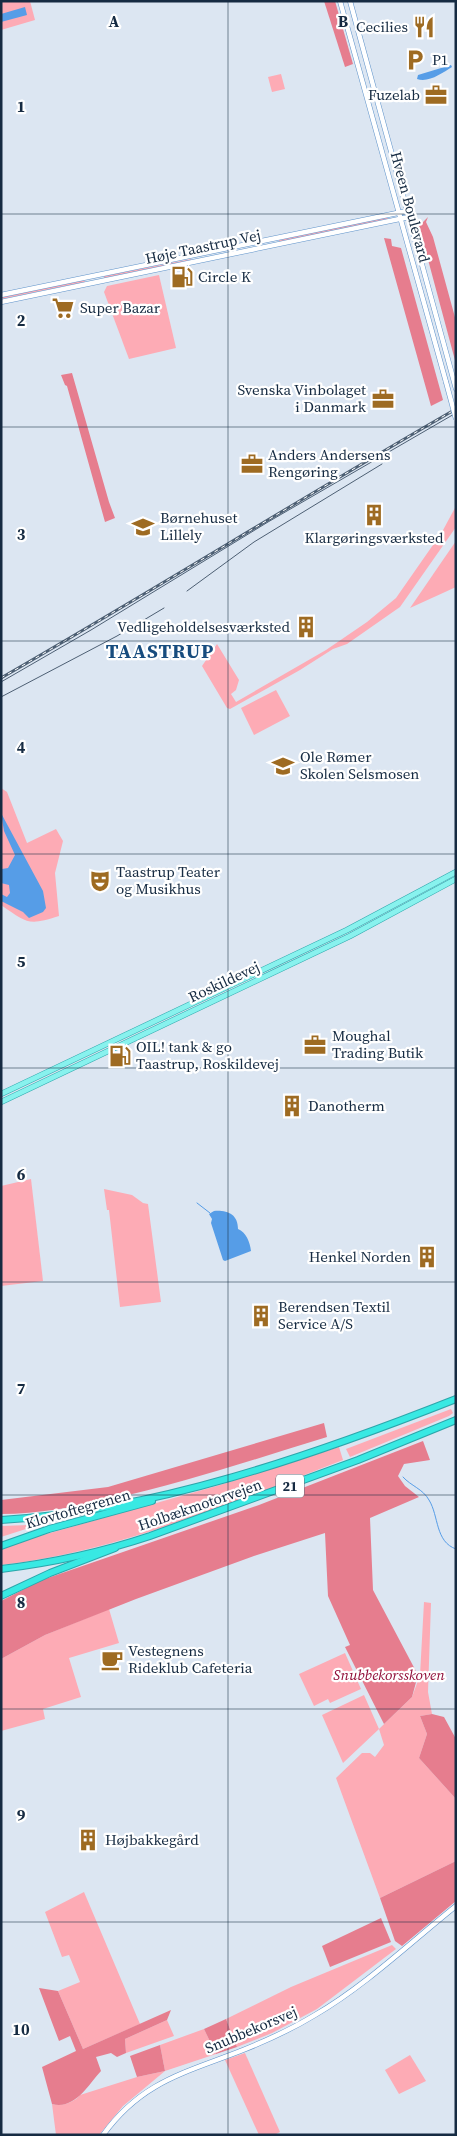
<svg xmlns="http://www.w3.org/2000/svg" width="457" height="2136" font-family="'Source Serif 4',serif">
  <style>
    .green { fill: #fdabb5 }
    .forest { fill: #e67d8e }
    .water { fill: #569de7 }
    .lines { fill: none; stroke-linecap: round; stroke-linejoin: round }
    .stream { stroke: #569de7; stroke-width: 1 }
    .minor-casing { stroke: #5f93ca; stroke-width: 5.5 }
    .major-casing { stroke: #2ca6ab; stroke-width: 6 }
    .highway-casing { stroke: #2ca6ab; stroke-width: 8 }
    .minor { stroke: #fff; stroke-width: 4.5 }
    .major { stroke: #88f2ee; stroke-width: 5 }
    .highway { stroke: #38e9e3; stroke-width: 6 }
    .tram { stroke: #4d5f73; stroke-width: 1 }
    .rail-casing { stroke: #4d5f73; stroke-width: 3 }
    .rail { stroke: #fff; stroke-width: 1; stroke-dasharray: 4; stroke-linecap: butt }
    .minor-bridge-casing { stroke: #5f93ca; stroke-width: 5.5; stroke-linecap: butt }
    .minor-bridge { stroke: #fff; stroke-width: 4.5 }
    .grid { fill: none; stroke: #162b42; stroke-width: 1; stroke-opacity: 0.55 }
    .labels { text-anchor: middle; stroke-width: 4.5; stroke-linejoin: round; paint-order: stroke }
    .shield { fill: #fff; stroke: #5c6b7b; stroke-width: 1 }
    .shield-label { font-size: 14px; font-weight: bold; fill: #162b42 }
    .poi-label { font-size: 15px; fill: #162b42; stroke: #fff; text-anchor: start }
    .street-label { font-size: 15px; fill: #162b42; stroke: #fff }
    .park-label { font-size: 15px; font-style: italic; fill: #900e38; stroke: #fff }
    .district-label { font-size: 20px; font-weight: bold; letter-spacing: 1px; fill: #174c7e; stroke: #fff }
    .grid-label { font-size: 16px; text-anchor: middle; font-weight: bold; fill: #162b42; stroke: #fff; stroke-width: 4.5; stroke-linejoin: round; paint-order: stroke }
  </style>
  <rect width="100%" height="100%" fill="#dce6f2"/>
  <g class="green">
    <path d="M1,1h29l5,19 -34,10z"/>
    <path d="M281,74l4,15 -13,3 -4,-15z"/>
    <path d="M387,217l1,2 -109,23v-2z"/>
    <path d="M191,259v1l-87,18v-2z"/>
    <path d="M159,275l17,73 -47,11 -25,-67 3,-6z"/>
    <path d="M84,280l1,2 -84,17v-2z"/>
    <path d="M456,506v21l-56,80 -53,37 -14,5 -33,21 -70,39 -3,-1 -25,-42 15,-22 22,36 -3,10 -5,4 5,8 90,-52 41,-28 29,-24 46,-66z"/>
    <path d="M456,541v46l-46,21z"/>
    <path d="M276,690l14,26 -36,19 -13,-27z"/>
    <path d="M1,788l6,4 20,51 29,-14 7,12 -8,32 4,43c-31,10 -32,7 -58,-11z"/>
    <path d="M31,1179l12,102 -42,5v-100z"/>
    <path d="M104,1189l28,6 11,8 5,1 13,98 -41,5 -11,-97h-2z"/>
    <path d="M451,1409l2,4 -4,3 -99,41 -4,-8z"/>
    <path d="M339,1447l4,13c-108,42 -226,92 -342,105v-15l28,-11 191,-54z"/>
    <path d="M29,1525v3l-28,9v-11z"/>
    <path d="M424,1602l7,1 -3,89 4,22 -12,2 7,18 -8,24 37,41v62l-76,37 -44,-120 26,-25h8l5,4 9,-12 -5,-16 -36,34 -21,-48 42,-20 15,34 33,-32 8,-22z"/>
    <path d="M109,1609l10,34 -50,15 12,39 -38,12 2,10 -44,12v-72l44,-24z"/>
    <path d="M345,1653l16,36 -31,14 -2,-4 -14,7 -15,-32z"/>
    <path d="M84,1892l56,132 -57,25 -25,-58 22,-9 -11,-27 -7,2 -17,-45z"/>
    <path d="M392,1945l4,4 -79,60 -45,24 -35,14 -11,-28 65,-32z"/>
    <path d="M167,2020l7,16 -48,17 -1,-14z"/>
    <path d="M204,2029l12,25 -51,17 -42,35 -24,29h-43l-4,-31c9,3 23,-2 28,-9l57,-18 28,-6 -5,-26z"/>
    <path d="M245,2053l35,79 -6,3h-15l-34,-75z"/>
    <path d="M410,2055l16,26 -27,13 -14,-24z"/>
  </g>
  <g class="forest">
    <path d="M324,1h11l18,63 -8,3z"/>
    <path d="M428,217l-2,5 7,15 23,84v43l-37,-138z"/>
    <path d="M384,238l7,1 1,7 9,2 42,152 -12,6z"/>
    <path d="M72,373l37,129 6,16 -10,4 -38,-136 -2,-1 -4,-10z"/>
    <path d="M324,1423l3,14c-72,22 -143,46 -216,62 -36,8 -73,15 -110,15v-14l107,-13z"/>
    <path d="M423,1441l7,19 -26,4 -6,12 7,10 14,11 -49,21 3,72 45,85 -6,22 -28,27 -39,-77 5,-2 -22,-49 -3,-63 -68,22 -121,44 -91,36 -44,24v-58l41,-21 217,-75z"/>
    <path d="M432,1714l12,3 12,22v60l-37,-41 8,-24 -7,-18z"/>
    <path d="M456,1861v40l-54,45 -7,-5 -15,-43z"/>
    <path d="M381,1918l10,24 -61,25 -8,-21z"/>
    <path d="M39,1988l19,3 25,58 88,-39 -4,10 -42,19 1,14 -9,4 -6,-4 -15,4 5,14c-13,14 -26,39 -49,33l-10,-37 34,-16 -6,-15 -11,5z"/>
    <path d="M226,2019l11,28 -21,7 -12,-25z"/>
    <path d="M160,2045l5,26 -28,6 -7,-21z"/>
  </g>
  <g class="water">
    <path d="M25,7l2,8 -26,7v-8z"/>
    <path d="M451,65l1,2c-10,6 -23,16 -35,12l1,-4z"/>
    <path d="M1,813l42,78 3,17 -3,4 -14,6 -6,-6 -22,-11v-7l6,3 3,-4 -1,-8 -8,-2v-33l1,19 6,-1 7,-13 -11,-24z"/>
    <path d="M214,1211c13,-1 24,3 24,18 8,3 12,13 13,22l-26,10 -2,-1 -12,-37 1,-4 -3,-5z"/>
  </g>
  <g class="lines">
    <g class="stream">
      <path d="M197,1203l13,10"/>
      <path d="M403,1477c8,9 20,12 26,23 10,16 6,42 27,49"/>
    </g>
    <g class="minor-casing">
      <g id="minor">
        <path d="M340,1l106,381"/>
        <path d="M350,1l106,388"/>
        <path d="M1,295l406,-84"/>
        <path d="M1,302l408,-85"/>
        <path d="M103,2135c39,-54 82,-62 140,-85 25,-10 49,-21 72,-35 50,-29 96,-73 141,-109"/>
      </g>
    </g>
    <g class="major-casing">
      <g id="major">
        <path d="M1,1094l346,-164 109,-58"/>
        <path d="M1,1102l349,-166 106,-57"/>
      </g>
    </g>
    <g class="highway-casing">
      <g id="highway">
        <path d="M1,1520c153,-9 313,-65 455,-121"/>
        <path d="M1,1546l48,-17 103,-28"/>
        <path d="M1,1569c50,-6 101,-17 149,-33l208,-76 98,-40"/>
        <path d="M1,1596l49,-23 65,-25"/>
      </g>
    </g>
    <use href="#minor" class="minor"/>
    <use href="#major" class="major"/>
    <use href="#highway" class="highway"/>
    <g class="tram">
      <path d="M187,591l67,-49 128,-78"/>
      <path d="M1,682l90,-52 177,-108 188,-109"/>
      <path d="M1,697l116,-61 47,-28"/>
    </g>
    <g class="rail-casing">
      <path id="rail" d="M1,678c153,-88 302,-181 455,-269"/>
    </g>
    <use href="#rail" class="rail"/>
    <g class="minor-bridge-casing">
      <path id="minor-bridge" d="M446,382l10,37"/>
    </g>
    <use href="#minor-bridge" class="minor-bridge"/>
  </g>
  <path class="grid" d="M228,1v2134M1,214h455M1,427h455M1,641h455M1,854h455M1,1068h455M1,1282h455M1,1495h455M1,1709h455M1,1922h455"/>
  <defs>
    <g id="restaurant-bare" transform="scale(1.725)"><path d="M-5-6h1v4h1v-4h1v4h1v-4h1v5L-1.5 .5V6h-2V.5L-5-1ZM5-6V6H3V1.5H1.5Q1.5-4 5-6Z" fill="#9e6b22" stroke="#fff" stroke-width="2.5" paint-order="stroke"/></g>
    <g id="parking-bare" transform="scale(1.725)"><path d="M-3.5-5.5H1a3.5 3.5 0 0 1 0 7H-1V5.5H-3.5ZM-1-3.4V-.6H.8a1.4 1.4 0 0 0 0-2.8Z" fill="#9e6b22" stroke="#fff" stroke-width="2.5" paint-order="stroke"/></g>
    <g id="office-bare" transform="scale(1.725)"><path d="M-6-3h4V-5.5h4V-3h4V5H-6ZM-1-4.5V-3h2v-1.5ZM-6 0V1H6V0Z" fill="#9e6b22" stroke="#fff" stroke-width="2.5" paint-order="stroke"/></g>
    <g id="fuel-bare" transform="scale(1.725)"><path d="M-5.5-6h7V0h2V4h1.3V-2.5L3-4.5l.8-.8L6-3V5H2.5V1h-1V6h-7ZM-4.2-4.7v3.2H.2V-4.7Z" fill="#9e6b22" stroke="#fff" stroke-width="2.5" paint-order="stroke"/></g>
    <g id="supermarket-bare" transform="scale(1.725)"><path d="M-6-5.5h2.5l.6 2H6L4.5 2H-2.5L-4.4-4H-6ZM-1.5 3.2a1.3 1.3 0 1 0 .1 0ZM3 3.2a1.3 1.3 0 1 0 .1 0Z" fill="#9e6b22" stroke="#fff" stroke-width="2.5" paint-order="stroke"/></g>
    <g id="building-bare" transform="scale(1.725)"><path d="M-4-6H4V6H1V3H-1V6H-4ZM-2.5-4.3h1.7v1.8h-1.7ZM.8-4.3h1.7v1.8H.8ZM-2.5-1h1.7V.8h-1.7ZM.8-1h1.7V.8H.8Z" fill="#9e6b22" stroke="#fff" stroke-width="2.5" paint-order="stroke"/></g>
    <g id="school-bare" transform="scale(1.725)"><path d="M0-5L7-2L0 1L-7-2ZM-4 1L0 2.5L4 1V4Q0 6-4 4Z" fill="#9e6b22" stroke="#fff" stroke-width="2.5" paint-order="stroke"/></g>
    <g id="theatre-bare" transform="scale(1.725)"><path d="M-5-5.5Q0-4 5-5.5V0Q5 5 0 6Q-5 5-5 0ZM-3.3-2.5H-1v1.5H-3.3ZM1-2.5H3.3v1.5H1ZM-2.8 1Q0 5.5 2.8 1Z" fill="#9e6b22" stroke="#fff" stroke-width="2.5" paint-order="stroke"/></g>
    <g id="cafe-bare" transform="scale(1.725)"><path d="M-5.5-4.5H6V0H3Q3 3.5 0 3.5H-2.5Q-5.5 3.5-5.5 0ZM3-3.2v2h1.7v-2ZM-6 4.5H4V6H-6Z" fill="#9e6b22" stroke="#fff" stroke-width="2.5" paint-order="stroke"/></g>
  </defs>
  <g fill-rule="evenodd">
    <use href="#restaurant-bare" x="424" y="27"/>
    <use href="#parking-bare" x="415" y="60"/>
    <use href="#office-bare" x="436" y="95"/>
    <use href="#fuel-bare" x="182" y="277"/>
    <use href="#supermarket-bare" x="63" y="308"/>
    <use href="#office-bare" x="383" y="399"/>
    <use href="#office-bare" x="252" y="464"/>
    <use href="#building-bare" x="374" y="515"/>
    <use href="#school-bare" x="143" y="527"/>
    <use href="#building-bare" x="306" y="627"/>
    <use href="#school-bare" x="283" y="766"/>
    <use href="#theatre-bare" x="100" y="881"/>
    <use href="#office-bare" x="315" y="1045"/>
    <use href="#fuel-bare" x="120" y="1056"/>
    <use href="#building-bare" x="292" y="1106"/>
    <use href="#building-bare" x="427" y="1257"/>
    <use href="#building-bare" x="261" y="1316"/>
    <use href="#cafe-bare" x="112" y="1660"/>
    <use href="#building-bare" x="88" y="1840"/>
  </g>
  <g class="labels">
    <rect class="shield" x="276" y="1474.5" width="28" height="23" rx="4"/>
    <g class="shield-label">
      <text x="290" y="1491">21</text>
    </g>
    <g class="poi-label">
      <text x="408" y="32" text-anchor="end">Cecilies</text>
      <text x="432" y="65">P1</text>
      <text x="420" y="100" text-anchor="end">Fuzelab</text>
      <text x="198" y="282">Circle K</text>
      <text x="80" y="313">Super Bazar</text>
      <text x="366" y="395" text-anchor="end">Svenska Vinbolaget<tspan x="366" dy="17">i Danmark</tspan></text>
      <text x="268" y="460">Anders Andersens<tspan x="268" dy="17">Rengøring</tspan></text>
      <text x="160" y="523">Børnehuset<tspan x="160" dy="17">Lillely</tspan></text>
      <text x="374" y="543" text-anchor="middle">Klargøringsværksted</text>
      <text x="290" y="632" text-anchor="end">Vedligeholdelsesværksted</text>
      <text x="300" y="762">Ole Rømer<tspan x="300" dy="17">Skolen Selsmosen</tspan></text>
      <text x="116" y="877">Taastrup Teater<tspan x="116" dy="17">og Musikhus</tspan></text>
      <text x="332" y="1041">Moughal<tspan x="332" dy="17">Trading Butik</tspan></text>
      <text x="136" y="1052">OIL! tank &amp; go<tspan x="136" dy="17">Taastrup, Roskildevej</tspan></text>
      <text x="308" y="1111">Danotherm</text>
      <text x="411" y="1262" text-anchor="end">Henkel Norden</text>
      <text x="278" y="1312">Berendsen Textil<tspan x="278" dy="17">Service A/S</tspan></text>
      <text x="128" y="1656">Vestegnens<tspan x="128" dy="17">Rideklub Cafeteria</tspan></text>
      <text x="105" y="1845">Højbakkegård</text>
    </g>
    <g class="street-label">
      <text transform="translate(410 207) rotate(75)" y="5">Hveen Boulevard</text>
      <text transform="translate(203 247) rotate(-12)" y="5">Høje Taastrup Vej</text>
      <text transform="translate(224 982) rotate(-25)" y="5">Roskildevej</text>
      <text transform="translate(200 1505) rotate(-19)" y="5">Holbækmotorvejen</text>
      <text transform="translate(78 1509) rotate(-16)" y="5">Klovtoftegrenen</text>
      <text transform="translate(251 2030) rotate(-23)" y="5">Snubbekorsvej</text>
    </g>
    <g class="park-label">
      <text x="389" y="1680">Snubbekorsskoven</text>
    </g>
    <g class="district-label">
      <text x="160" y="658">TAASTRUP</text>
    </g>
  </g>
  <g class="grid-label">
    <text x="114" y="27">A</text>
    <text x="343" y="27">B</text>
    <text x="21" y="112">1</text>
    <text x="21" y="326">2</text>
    <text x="21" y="540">3</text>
    <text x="21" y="753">4</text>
    <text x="21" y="967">5</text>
    <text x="21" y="1180">6</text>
    <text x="21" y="1394">7</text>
    <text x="21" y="1608">8</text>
    <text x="21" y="1821">9</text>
    <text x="21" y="2035">10</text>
  </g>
  <rect width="457" height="2136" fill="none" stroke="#162b42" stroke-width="5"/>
</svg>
